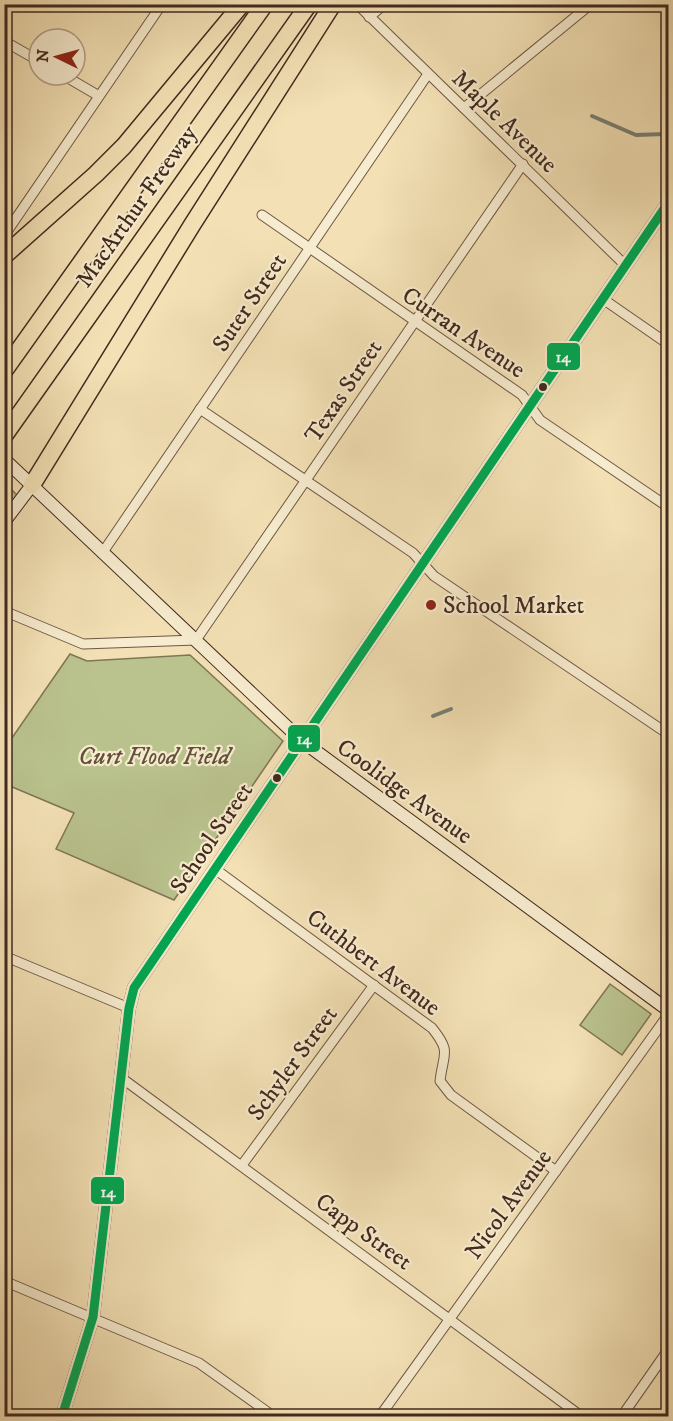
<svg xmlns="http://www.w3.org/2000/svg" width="673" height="1421" font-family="'IM FELL DW Pica',serif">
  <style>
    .green { fill: #bac38e; stroke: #7e7656; stroke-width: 1.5 }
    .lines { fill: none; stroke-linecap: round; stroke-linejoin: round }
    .stream { stroke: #788177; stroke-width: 4 }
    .street-casing { stroke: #6f5744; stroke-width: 11 }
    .secondary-casing { stroke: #43291e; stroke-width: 14 }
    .highway-casing { stroke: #43291e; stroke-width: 19 }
    .street { stroke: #f7eccf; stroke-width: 9 }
    .secondary { stroke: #f7eccf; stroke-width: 12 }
    .highway { stroke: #f3e1b5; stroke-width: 16 }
    .bus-1-casing { stroke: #f7eccf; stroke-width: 14 }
    .bus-1 { stroke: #00a651; stroke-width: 9 }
    .bus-dot { fill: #43291e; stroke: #f7eccf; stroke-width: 2 }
    .poi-dot { fill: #8f2418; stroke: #f7eccf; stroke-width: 2 }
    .labels { text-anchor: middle; stroke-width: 4.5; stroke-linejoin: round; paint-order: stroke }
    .street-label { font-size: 24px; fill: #43291e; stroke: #f7eccf }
    .poi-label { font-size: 24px; fill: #43291e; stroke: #f7eccf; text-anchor: start }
    .park-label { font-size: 24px; font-style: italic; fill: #61503a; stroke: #f7eccf }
    .line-badge { stroke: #f7eccf; stroke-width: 2 }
    .badge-label { font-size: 16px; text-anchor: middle; font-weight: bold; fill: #fff }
  </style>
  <rect width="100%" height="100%" fill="#f3e1b5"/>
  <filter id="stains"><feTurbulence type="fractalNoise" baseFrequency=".00333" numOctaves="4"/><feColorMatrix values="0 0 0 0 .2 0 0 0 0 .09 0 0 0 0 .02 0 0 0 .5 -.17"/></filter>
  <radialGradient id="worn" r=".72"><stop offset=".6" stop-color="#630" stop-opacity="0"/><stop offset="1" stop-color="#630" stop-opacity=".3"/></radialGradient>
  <g class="green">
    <path d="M4,482l13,13 -12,16h-1z"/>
    <path d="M70,654l17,7 103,-6 93,86 -109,159 -118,-51 18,-36 -69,-29v-36z"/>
    <path d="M610,984l41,30 -29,41 -42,-30z"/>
  </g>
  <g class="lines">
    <g class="stream">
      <path d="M592,116l44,19 29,-1 3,5"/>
      <path d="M433,716l18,-7"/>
    </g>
    <g class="street-casing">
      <g id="street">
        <path d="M357,4l268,261"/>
        <path d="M4,12l6,-8"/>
        <path d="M369,17l16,-13"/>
        <path d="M4,41l35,20"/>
        <path d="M63,75l36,21"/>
        <path d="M464,108l127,-104"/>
        <path d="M262,215l260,180 18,25 128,87"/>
        <path d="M4,236l158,-232"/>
        <path d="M603,299l65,45"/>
        <path d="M200,409l213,144 21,23 234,158"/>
        <path d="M103,552l325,-478"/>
        <path d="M4,611l79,33 113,-4 327,-476"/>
        <path d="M215,869l217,159c20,25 11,25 8,53l11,14 105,76"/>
        <path d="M4,956l125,52"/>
        <path d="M123,1079l458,337"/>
        <path d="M242,1165l132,-180"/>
        <path d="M4,1281l195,82 74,53"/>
        <path d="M380,1416l288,-401"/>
        <path d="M622,1416l46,-66"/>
      </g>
    </g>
    <g class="secondary-casing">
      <g id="secondary">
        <path d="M4,459l298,282 366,269"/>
        <path d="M4,522l28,-37"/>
        <path d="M62,1416l31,-99 36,-309 5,-20 534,-785"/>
      </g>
    </g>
    <g class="highway-casing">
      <g id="highway">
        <path d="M4,256l92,-82 28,-28 118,-142"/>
        <path d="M4,371l261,-367"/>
        <path d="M4,436l305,-432"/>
        <path d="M32,485l160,-260 141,-221"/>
      </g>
    </g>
    <use href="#street" class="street"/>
    <use href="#secondary" class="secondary"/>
    <use href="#highway" class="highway"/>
    <g class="bus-1-casing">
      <path id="bus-1" d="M62,1416l31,-99 36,-309 5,-20 534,-785"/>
    </g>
    <use href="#bus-1" class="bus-1"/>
  </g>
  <g class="bus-dot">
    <circle cx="543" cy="387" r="5"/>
    <circle cx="277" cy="778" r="5"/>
  </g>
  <circle class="poi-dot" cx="431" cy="605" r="6"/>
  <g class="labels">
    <g class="street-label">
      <text transform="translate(505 121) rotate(44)" y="8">Maple Avenue</text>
      <text transform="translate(136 206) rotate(-55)" y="8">MacArthur Freeway</text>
      <text transform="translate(249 302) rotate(-56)" y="8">Suter Street</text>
      <text transform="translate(464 332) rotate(34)" y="8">Curran Avenue</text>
      <text transform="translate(343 391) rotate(-56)" y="8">Texas Street</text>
      <text transform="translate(405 791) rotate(36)" y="8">Coolidge Avenue</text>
      <text transform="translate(211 838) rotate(-56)" y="8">School Street</text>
      <text transform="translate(374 962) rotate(37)" y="8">Cuthbert Avenue</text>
      <text transform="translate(292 1063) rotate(-54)" y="8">Schyler Street</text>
      <text transform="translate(508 1204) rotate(-54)" y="8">Nicol Avenue</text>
      <text transform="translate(364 1231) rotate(36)" y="8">Capp Street</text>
    </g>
    <g class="poi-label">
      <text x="443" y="613">School Market</text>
    </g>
    <g class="park-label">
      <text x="154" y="764">Curt Flood Field</text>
    </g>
  </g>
  <g class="line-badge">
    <rect x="546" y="342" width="35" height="29" rx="6" fill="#00a651"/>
    <rect x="287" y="724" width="34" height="29" rx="6" fill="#00a651"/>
    <rect x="90" y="1176" width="35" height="29" rx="6" fill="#00a651"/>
  </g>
  <g class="badge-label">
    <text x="563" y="362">14</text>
    <text x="304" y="744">14</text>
    <text x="108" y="1197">14</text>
  </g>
  <rect width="673" height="1421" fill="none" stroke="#f3e1b5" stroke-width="24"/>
  <rect x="6" y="6" width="661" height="1409" fill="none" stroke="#43291e" stroke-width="3"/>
  <rect x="12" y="12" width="649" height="1397" fill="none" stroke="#43291e" stroke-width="1.5"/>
  <g transform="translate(57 57) rotate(275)"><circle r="28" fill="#f7eccf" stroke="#af9e88" stroke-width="1.5"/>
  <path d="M0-4.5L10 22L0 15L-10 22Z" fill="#8f2418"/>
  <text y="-9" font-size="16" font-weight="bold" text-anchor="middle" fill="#43291e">N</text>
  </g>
  <rect width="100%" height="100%" filter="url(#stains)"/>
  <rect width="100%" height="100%" fill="url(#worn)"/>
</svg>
